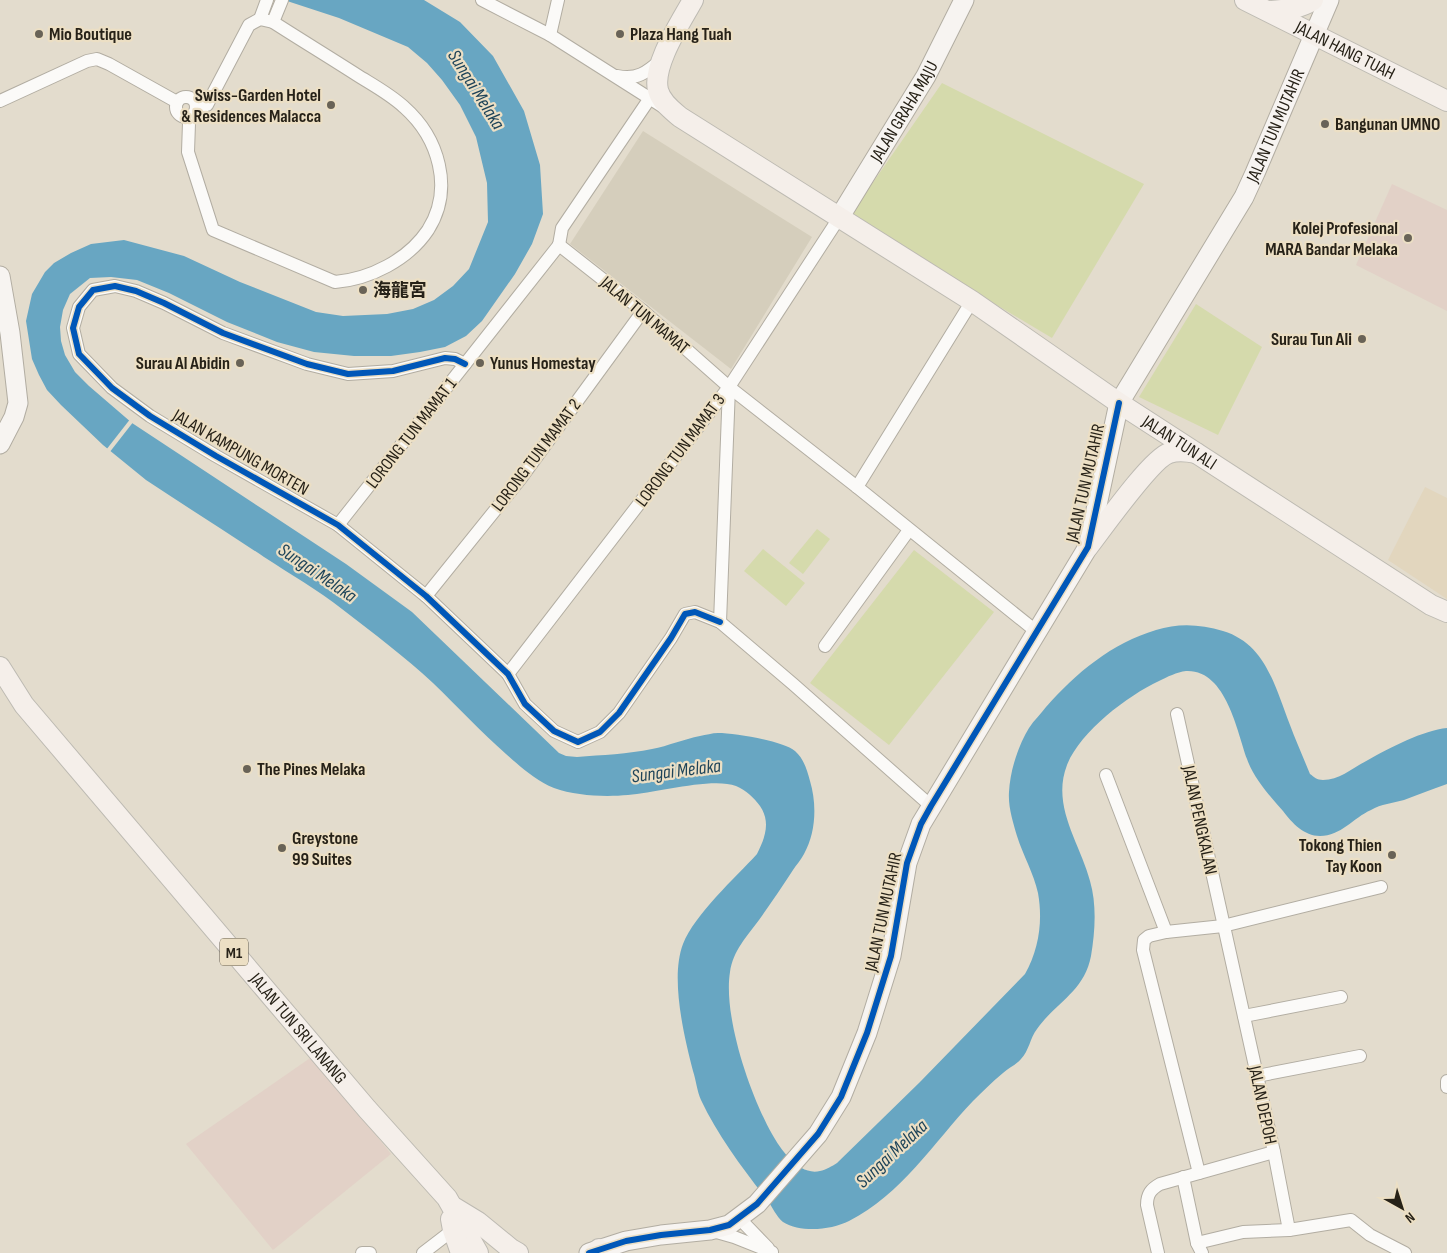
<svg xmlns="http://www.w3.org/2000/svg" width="1447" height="1253" font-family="'Sofia Sans Condensed','Noto Sans SC',sans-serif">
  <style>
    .commercial { fill: #d5cebc }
    .built { fill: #e2d6be }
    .education { fill: #e2d1c7 }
    .green { fill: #d5daac }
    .water { fill: #68a6c2 }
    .pier { fill: #e3dccd }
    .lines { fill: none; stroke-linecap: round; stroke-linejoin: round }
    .street-casing { stroke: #b2ada2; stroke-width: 14 }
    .secondary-casing { stroke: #b2ada2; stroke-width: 21 }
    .primary-casing { stroke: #bdbab2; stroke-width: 22 }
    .street { stroke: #fbfaf8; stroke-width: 12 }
    .secondary { stroke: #f7f4f1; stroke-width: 19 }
    .primary { stroke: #f5efea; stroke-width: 20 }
    .cycleway-casing { stroke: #ecdfc4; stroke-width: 9 }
    .cycleway { stroke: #0057b8; stroke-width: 6 }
    .poi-dot { fill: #696357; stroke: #ecdfc4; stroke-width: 2 }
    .labels { text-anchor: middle; stroke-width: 4.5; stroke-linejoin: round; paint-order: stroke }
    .shield { fill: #ecdfc4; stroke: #625b4c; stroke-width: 1 }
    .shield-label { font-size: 16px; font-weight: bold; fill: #272218 }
    .poi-label { font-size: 18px; font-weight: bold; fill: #272218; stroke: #ecdfc4; text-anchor: start }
    .street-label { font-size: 18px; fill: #272218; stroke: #ecdfc4 }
    .water-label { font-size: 19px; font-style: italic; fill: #1e4459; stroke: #ecdfc4 }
  </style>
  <rect width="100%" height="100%" fill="#e3dccd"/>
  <path class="commercial" d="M643,131l169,106 -81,132 -161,-125z"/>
  <path class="built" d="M1425,487l22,11v101l-59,-39z"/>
  <g class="education">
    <path d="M1392,184l55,26v101l-91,-46z"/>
    <path d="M313,1056l78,98 -118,96 -87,-106z"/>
  </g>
  <g class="green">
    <path d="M942,83l202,101 -92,154 -203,-121z"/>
    <path d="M1196,304l66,43 -44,88 -79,-38z"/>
    <path d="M817,529l13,10 -27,35 -14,-11z"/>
    <path d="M763,549l42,34 -19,23 -42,-35z"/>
    <path d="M914,550l80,62 -105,133 -79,-62z"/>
  </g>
  <path class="water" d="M284,0h140l36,22 33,34 31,55 16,54 3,49 -11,30 -17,30 -33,47 -16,15 -21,11 -25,5 -29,4h-37l-40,-4 -37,-10 -50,-20 -58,-29 -32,-13 -26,-3 -21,1 -20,16 -7,16 -3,17 1,14 4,14 10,17 14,14 43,37 214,141 66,48 147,141 7,3 11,1c25,-2 51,-3 75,-8 16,-3 32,-10 48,-13 6,-1 12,-3 18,-3 17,0 65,8 77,18 9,8 12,19 15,30 7,23 6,52 -6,73 -3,6 -8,11 -11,16 -11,17 -22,33 -34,50 -12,16 -26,31 -29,52 -7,44 20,123 42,162 9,16 27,42 48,37 6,-1 12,-5 17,-8l83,-81 105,-108c14,-25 18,-53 13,-81 -4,-19 -15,-38 -21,-57 -4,-14 -9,-29 -8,-44 1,-21 9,-46 20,-64 5,-8 12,-14 17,-21 30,-34 66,-64 110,-77 22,-7 44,-6 67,1 43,13 52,56 67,94 6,16 13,32 20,49 4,3 7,6 13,6 17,0 31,-13 45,-20 21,-12 56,-30 79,-32v56c-15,5 -29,11 -43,16 -11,3 -23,4 -33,10 -18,8 -30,26 -51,26 -16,0 -28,-13 -37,-25 -13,-15 -29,-32 -36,-52 -10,-28 -21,-90 -61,-88 -9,1 -19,6 -27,10 -32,15 -79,51 -92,84 -16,41 13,78 23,116 7,24 5,51 1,75 -7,36 -35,46 -54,73 -7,9 -8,22 -16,30 -5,6 -13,9 -18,14 -11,9 -20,18 -30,28 -39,41 -72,94 -124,120 -18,9 -48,12 -66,1 -7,-6 -10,-14 -15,-21 -25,-32 -50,-65 -67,-101 -4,-9 -5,-20 -8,-29 -9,-35 -23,-93 -10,-127 12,-30 52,-66 74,-90 8,-16 14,-32 3,-48 -6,-8 -14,-16 -24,-20 -24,-9 -80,7 -108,9 -23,2 -52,1 -74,-7 -18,-7 -33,-21 -48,-34 -25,-22 -48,-47 -73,-71 -28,-26 -60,-50 -91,-74 -24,-19 -52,-35 -78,-52 -39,-26 -79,-51 -118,-77l-43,-35 -42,-40 -14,-15 -8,-15 -7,-16 -6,-38 6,-27 13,-22 9,-9 17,-10 20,-9 33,-4 60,16 56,26 76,30 27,4 44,-2 26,-5 21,-9 19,-14 16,-17 19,-47 -1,-39 -11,-46 -16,-32 -18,-25 -15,-17 -19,-16 -69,-29z"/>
  <path class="pier" d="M131,418l3,3 -25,32 -3,-3z"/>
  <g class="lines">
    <g class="street-casing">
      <g id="street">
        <path d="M482,0l68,35 115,73"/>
        <path d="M260,19l7,-19"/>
        <path d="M273,22l9,-22"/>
        <path d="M550,35l8,-35"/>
        <path d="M617,76c20,4 29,-3 44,-16"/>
        <circle cx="186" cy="107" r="10"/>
        <path d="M0,101l87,-40 10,-2 12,5 68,38"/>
        <path d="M188,117l1,6 -1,29 25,78 122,52c35,-3 73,-22 93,-52 26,-41 11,-92 -24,-123 -14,-13 -31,-22 -47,-32 -28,-18 -56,-35 -84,-53l-13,-3 -11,6 -42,80 -11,1"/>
        <path d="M559,245l84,66 86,76 128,100 180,145"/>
        <path d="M559,245l3,-17 88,-130"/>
        <path d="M465,364l-10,-5 -10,-1 -52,13 -45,3 -41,-10 -84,-31 -59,-30 -28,-12 -21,-5 -22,4 -14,17 -6,21 6,26 33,34 38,28 66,40 122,69 88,71 82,78 17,30 29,27 24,11 22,-10 19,-19 52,-75 14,-24 10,-2 25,10 73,62 138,122"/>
        <path d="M857,487l115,-186"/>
        <path d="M338,525l221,-280"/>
        <path d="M426,596l95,-118 122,-167"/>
        <path d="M720,622l9,-235"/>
        <path d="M825,646l84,-116"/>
        <path d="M508,674l221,-287 110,-169"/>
        <path d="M1106,775l60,157"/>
        <path d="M1244,1016l97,-19"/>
        <path d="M1257,1076l103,-20"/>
        <path d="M1447,1081v6"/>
        <path d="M1274,1152l15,78"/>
        <path d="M1199,1173l-56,-223 1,-10 5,-4 17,-4 57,-6 158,-39"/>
        <path d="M1183,1177l14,66 5,10"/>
        <path d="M739,1218l29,30"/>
        <path d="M713,1231l21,6 38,15"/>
        <path d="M1197,1243l46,-11 46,-2 62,-10 19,15 35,18"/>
        <path d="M362,1253h8"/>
        <path d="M423,1253l30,-23"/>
        <path d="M1158,1253l-11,-48c0,-11 4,-16 13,-21l114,-32 -97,-438"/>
      </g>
    </g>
    <g class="secondary-casing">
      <g id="secondary">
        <path id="s1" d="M839,218l87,-142 38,-76"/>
        <path d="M0,276l10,57 8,70 -4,14 -14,27"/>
        <path id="s2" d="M589,1253l37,-12 35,-6 49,-5 19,-5 28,-21 61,-70 23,-37 26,-64 24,-77 16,-93 14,-39 167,-277 31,-144 125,-206 11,-24 74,-173"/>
      </g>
    </g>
    <g class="primary-casing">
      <g id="primary">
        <path id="s3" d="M693,0c-12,22 -41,65 -35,90 3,12 14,20 22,27l292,184 147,102 312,202 16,7"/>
        <path id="s4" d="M1245,0l202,101"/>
        <path d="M1269,11c16,-1 30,-2 44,-11"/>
        <path d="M1088,547c14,-18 63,-88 81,-94 9,-3 17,-2 27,0"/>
        <path id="s5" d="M0,667l24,38 343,404 80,89 31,55"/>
        <path d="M455,1208l23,14 33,27 7,4"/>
        <path d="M451,1219l2,11 8,23"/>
        <path d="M595,1253l4,-4"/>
      </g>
    </g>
    <use href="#street" class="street"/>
    <use href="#secondary" class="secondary"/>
    <use href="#primary" class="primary"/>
    <g class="cycleway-casing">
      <g id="cycleway">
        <path d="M465,364l-10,-5 -10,-1 -52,13 -45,3 -41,-10 -84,-31 -59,-30 -28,-12 -21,-5 -22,4 -14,17 -6,21 6,26 33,34 38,28 66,40 122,69 88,71 82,78 17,30 29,27 24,11 22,-10 19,-19 52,-75 14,-24 10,-2 25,10"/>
        <path d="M589,1253l37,-12 35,-6 49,-5 19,-5 28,-21 61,-70 23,-37 26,-64 24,-77 16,-93 14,-39 10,-18 157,-259 31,-144"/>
      </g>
    </g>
    <use href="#cycleway" class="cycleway"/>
  </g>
  <g class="poi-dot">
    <circle cx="39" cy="34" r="5"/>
    <circle cx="620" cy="34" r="5"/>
    <circle cx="331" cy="105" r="5"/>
    <circle cx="1325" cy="124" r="5"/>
    <circle cx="1408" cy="238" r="5"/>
    <circle cx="363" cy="290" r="5"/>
    <circle cx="1362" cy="339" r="5"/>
    <circle cx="240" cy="363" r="5"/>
    <circle cx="480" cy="363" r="5"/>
    <circle cx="247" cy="769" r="5"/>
    <circle cx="282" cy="848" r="5"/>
    <circle cx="1392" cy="855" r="5"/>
  </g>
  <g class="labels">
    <rect class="shield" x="220" y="938.5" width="28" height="27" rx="4"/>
    <g class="shield-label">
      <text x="234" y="958">M1</text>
    </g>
    <g class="poi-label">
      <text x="49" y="40">Mio Boutique</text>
      <text x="630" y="40">Plaza Hang Tuah</text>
      <text x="321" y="101" text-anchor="end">Swiss-Garden Hotel<tspan x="321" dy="21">&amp; Residences Malacca</tspan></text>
      <text x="1335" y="130">Bangunan UMNO</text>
      <text x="1398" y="234" text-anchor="end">Kolej Profesional<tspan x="1398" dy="21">MARA Bandar Melaka</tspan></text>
      <text x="373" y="296">海龍宮</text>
      <text x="1352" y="345" text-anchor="end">Surau Tun Ali</text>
      <text x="230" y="369" text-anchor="end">Surau Al Abidin</text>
      <text x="490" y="369">Yunus Homestay</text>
      <text x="257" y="775">The Pines Melaka</text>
      <text x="292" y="844">Greystone<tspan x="292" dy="21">99 Suites</tspan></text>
      <text x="1382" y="851" text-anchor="end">Tokong Thien<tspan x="1382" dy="21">Tay Koon</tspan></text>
    </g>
    <g class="street-label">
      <text dy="6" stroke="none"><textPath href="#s4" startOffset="112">JALAN HANG TUAH</textPath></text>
      <text dy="6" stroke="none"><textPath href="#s1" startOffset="125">JALAN GRAHA MAJU</textPath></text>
      <text dy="6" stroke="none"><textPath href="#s2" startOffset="1390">JALAN TUN MUTAHIR</textPath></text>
      <text transform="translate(645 315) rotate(40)" y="6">JALAN TUN MAMAT</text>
      <text transform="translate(411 433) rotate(-52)" y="6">LORONG TUN MAMAT 1</text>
      <text dy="6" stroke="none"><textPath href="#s3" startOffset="730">JALAN TUN ALI</textPath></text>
      <text transform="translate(680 450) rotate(-53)" y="6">LORONG TUN MAMAT 3</text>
      <text transform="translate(241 452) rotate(30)" y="6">JALAN KAMPUNG MORTEN</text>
      <text transform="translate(536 455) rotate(-53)" y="6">LORONG TUN MAMAT 2</text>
      <text transform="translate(1085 483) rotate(-77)" y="6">JALAN TUN MUTAHIR</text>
      <text transform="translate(1200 820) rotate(78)" y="6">JALAN PENGKALAN</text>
      <text transform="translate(883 912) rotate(-78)" y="6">JALAN TUN MUTAHIR</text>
      <text dy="6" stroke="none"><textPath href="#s5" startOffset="469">JALAN TUN SRI LANANG</textPath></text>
      <text transform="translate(1263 1105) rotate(78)" y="6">JALAN DEPOH</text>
    </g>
    <g class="water-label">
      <text transform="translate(477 89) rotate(58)" y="7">Sungai Melaka</text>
      <text transform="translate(318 572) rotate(34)" y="7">Sungai Melaka</text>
      <text transform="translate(676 770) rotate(-7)" y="7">Sungai Melaka</text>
      <text transform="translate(891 1153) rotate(-43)" y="7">Sungai Melaka</text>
    </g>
  </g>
  <g transform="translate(1402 1208) rotate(141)" stroke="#ecdfc4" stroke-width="4" paint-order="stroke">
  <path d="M0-4L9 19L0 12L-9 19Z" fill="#272218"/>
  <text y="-8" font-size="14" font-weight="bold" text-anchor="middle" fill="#272218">N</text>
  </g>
</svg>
